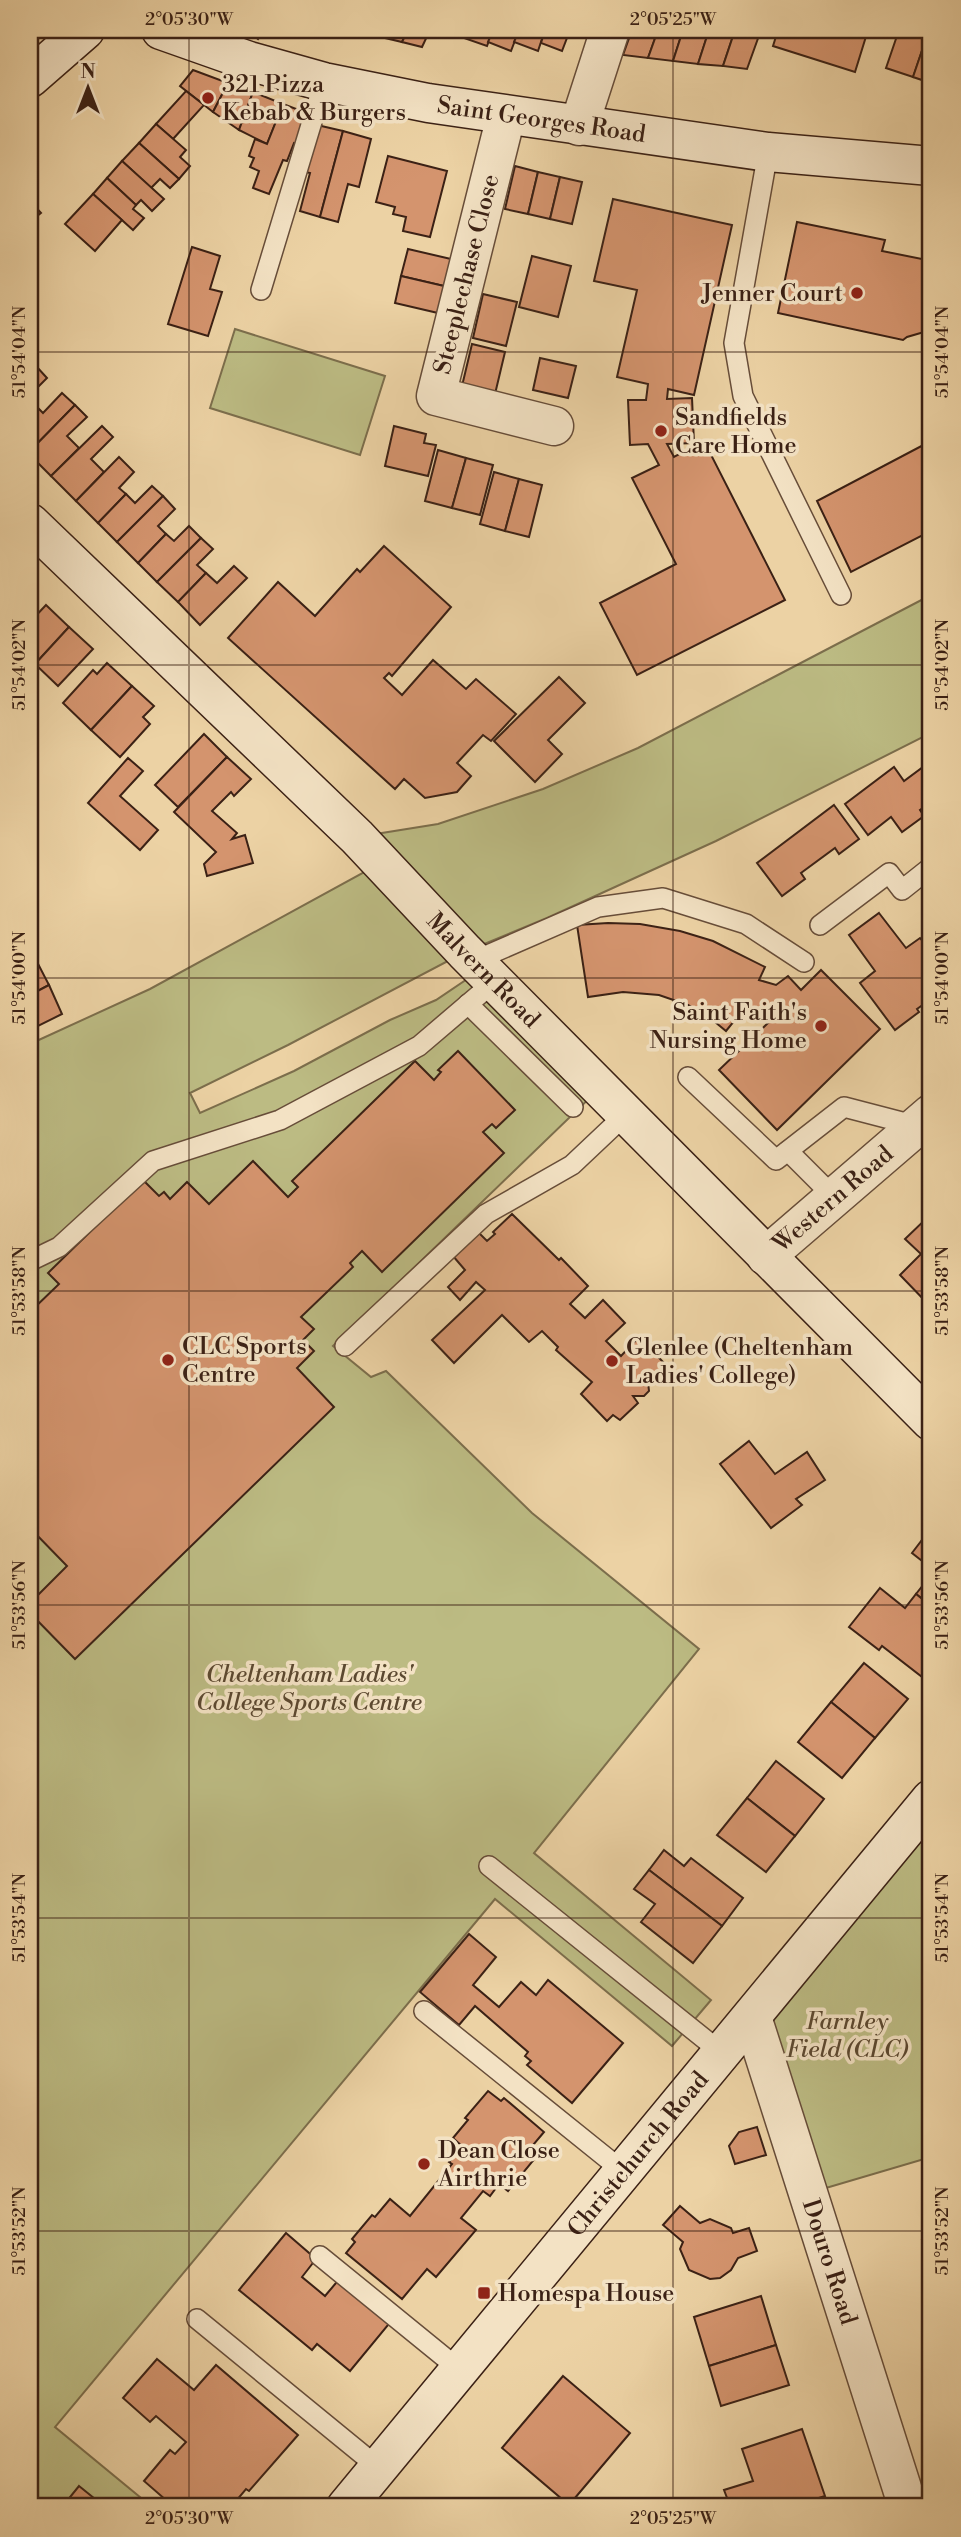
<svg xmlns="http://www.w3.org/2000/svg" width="961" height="2537" font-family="'Libre Bodoni',serif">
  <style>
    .green { fill: #bcbb83; stroke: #7c6e4c; stroke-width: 2 }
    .building { fill: #d4946e; stroke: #3b2115; stroke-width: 2 }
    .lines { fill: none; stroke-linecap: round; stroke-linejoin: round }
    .lane-casing { stroke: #674d39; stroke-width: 22 }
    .street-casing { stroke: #674d39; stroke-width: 41 }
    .secondary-casing { stroke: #3b2115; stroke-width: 41 }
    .lane { stroke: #f3e2c4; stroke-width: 19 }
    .street { stroke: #f3e2c4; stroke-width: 38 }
    .secondary { stroke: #f3e2c4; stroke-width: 38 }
    .ticks { fill: none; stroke: #3b2115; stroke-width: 2; stroke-opacity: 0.45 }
    .poi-dot { fill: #8f2418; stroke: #f3e2c4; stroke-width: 2.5 }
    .labels { text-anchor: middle; stroke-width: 7; stroke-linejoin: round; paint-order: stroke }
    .poi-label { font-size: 24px; fill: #3b2115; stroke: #f3e2c4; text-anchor: start }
    .street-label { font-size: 24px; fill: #3b2115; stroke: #f3e2c4 }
    .park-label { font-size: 24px; font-style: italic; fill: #5b4830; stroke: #f3e2c4 }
    .neatline { fill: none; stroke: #3b2115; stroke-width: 2.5 }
    .ticks-label { font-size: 18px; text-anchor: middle; fill: #3b2115 }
  </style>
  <rect width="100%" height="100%" fill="#ecd2a4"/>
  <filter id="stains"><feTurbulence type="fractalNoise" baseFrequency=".00286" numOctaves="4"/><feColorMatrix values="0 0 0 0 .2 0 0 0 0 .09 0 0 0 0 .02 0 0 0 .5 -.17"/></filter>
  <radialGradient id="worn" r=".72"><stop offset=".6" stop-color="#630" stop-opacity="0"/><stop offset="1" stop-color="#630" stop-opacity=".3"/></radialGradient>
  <g class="green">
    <path d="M235,329l150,47 -25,79 -150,-47z"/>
    <path d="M931,595v138l-215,108 -169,77 -82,34 -177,93 -98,48 10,20 94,-42 96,-51 46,-20 46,-31 118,119 -267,258 38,31 15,-6 146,142 167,136 -165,204 177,147 -39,46 -177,-147 -440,528 97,80h-122v-1463l120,-55 231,-126 -24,-26 81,-13 105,-35 95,-41z"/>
    <path d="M931,1799v358l-122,36 -57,-176z"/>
  </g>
  <g class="building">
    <path d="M247,30h18l-7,9z"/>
    <path d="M362,30h23l-4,7 -20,-5z"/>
    <path d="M385,30h23l-6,12 -21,-5z"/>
    <path d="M408,30h22l-8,17 -20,-5z"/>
    <path d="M444,30h20l-2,6z"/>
    <path d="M464,30h29l-6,16 -26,-9z"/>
    <path d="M493,30h26l-8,21 -23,-9z"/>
    <path d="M519,30h26l-7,21 -24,-9z"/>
    <path d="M545,30h25l-8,21 -21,-8z"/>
    <path d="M632,30h26l-10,28 -25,-3z"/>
    <path d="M658,30h25l-10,31 -25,-3z"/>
    <path d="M683,30h26l-11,34 -25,-3z"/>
    <path d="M709,30h26l-12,36 -25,-2z"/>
    <path d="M735,30h26l-14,39 -24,-3z"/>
    <path d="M778,30h90l-13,42 -82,-26z"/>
    <path d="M899,30h30l-16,47 -27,-9z"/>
    <path d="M929,30h2v53l-18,-6z"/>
    <path d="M193,70l35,13 -15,29 -33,-26z"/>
    <path d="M228,83l25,9 -14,38 -26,-18z"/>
    <path d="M186,91l18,14 -31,34 -17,-15z"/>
    <path d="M253,92l30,12 -16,40 -28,-14z"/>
    <path d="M283,104l29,11 -12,30 -6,-2 -7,18 -4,-1 -14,34 -16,-6 6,-17 -9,-4 4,-9 -5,-2 6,-17 12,5z"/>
    <path d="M156,124l30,26 -6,7 10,9 -11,13 -40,-36z"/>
    <path d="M317,125l26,6 -23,86 -20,-6 10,-38 -5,-1z"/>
    <path d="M343,131l28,8 -12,48 -11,-3 -10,38 -18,-5z"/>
    <path d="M139,143l40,36 -9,9 -10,-9 -9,9 -29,-27z"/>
    <path d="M388,156l59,15 -17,66 -27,-6 3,-14 -13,-3 2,-7 -19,-5z"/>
    <path d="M122,161l42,38 -12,12 -11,-11 -5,5 -29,-27z"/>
    <path d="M515,166l23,6 -10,42 -23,-5z"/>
    <path d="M538,172l22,5 -10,42 -22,-5z"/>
    <path d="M560,177l22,5 -10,42 -22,-5z"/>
    <path d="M107,178l29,27 -3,4 11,9 -11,12 -40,-36z"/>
    <path d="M93,194l29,26 -27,31 -30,-27z"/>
    <path d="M613,199l119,26 -38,170 -26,-6 -1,10 25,-1 2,45 -27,1 7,13 30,-16 81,159 -148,75 -37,-72 76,-39 -44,-86 27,-13 -11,-21 -18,1 -2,-45h18l2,-16 -31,-7 20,-87 -43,-9z"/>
    <path d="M30,201l11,12 -11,9z"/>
    <path d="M797,222l88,18 -3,11 45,9 -3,12 7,-4v62l-24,7 -4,3 -125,-27z"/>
    <path d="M192,247l28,9 -10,33 12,3 -14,44 -40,-12z"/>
    <path d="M408,249l43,10 -7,27 -43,-10z"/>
    <path d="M532,256l39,10 -13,51 -39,-10z"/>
    <path d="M401,276l43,10 -6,27 -43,-10z"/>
    <path d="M483,294l34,8 -11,44 -33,-8z"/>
    <path d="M931,340v18l-8,-15z"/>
    <path d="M472,344l33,8 -10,42 -33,-8z"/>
    <path d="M540,358l36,8 -8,32 -35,-8z"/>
    <path d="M36,366l11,12 -17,17v-23z"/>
    <path d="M62,393l13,12 -45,46v-39l6,-6 7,7z"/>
    <path d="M75,405l12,12 -20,19 12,12 -28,28 -21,-21v-4z"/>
    <path d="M102,426l11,11 -22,22 13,13 -28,29 -25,-25z"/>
    <path d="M394,426l32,8 -2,9 12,2 -8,31 -43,-10z"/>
    <path d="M931,441v90l-80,41 -34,-71z"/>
    <path d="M438,450l28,8 -14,50 -27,-7z"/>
    <path d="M119,457l15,15 -15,16 7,6 -28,29 -22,-22z"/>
    <path d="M466,458l27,7 -13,50 -28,-7z"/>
    <path d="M494,472l25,7 -14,52 -25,-7z"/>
    <path d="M519,479l23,6 -13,52 -24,-6z"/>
    <path d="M152,486l11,10 -46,46 -19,-19 28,-29 9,9z"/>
    <path d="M163,496l12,13 -17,17 8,8 -28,29 -21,-21z"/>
    <path d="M189,526l12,12 -44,44 -19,-19 28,-29 8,7z"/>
    <path d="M201,538l12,11 -16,16 9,8 -28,29 -21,-20z"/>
    <path d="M384,546l67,61 -59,69 -3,-3 -5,5 18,17 31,-35 33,29 10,-10 40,35 -25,27 -8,-6 -26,28 14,13 -14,16 -32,6 -21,-19 -9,10 -167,-151 50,-56 37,34 42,-47 3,3z"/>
    <path d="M234,566l13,12 -47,47 -22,-23 28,-29 11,10z"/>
    <path d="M46,605l23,22 -34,37 -5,-4v-38z"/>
    <path d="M69,627l24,22 -35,37 -23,-22z"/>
    <path d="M107,663l25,23 -41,44 -28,-27 30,-33 4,4z"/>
    <path d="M559,677l26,26 -37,37 14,14 -27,28 -41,-41z"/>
    <path d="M132,686l22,20 -11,11 7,7 -30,33 -29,-27z"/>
    <path d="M204,734l23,23 -49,50 -23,-22z"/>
    <path d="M227,757l24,22 -17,17 -3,-4 -19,19 25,22 -5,6 13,-4 8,28 -46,13 -3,-12 12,-12 -42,-40z"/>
    <path d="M128,758l15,13 -23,25 38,34 -18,20 -52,-47z"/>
    <path d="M931,761v41l-11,8 4,6 -22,16 -11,-15 -23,18 -23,-31 49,-37 10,14z"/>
    <path d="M834,805l25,34 -20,15 -4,-6 -34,25 4,6 -23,17 -25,-33z"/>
    <path d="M879,913l27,35 14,-10 11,14v47l-14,10 2,3 -24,18 -35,-47 15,-12 -26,-36z"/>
    <path d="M608,923l32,1 40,7 33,10 52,26 -6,13 17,5 12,-9 13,14 20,-20 59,59 -103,101 -58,-60 49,-47 -20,-19 -22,27 -17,-14 -21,-12 -29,-10 -36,-3 -35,5 -11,-72z"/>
    <path d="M35,958l14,27 -19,10v-35z"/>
    <path d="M49,985l13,29 -32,16v-35z"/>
    <path d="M458,1051l57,59 -19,18 -4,-4 -9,8 21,21 -122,119 -20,-21 -12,12 3,4 -52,50 13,12 -11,11 11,11 -17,17 37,39 -259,252 -45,-46v-10l37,-37 -37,-38v-216l29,-28 -11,-11 95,-93 16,16 5,-4 6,7 17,-17 22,22 44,-43 35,36 10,-10 -6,-6 123,-120 19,19 7,-8 -3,-2z"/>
    <path d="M512,1214l47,46 2,-2 27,28 -18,18 15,14 18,-18 22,23 -19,18 15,15 18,-19 26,27 -17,18 1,9 -5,5h-11l5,7 -18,17 -7,-5 -6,6 -26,-27 11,-12 -36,-32 2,-3 -16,-16 -13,11 -27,-27 -48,48 -22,-23 53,-50 -9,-8 -16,18 -12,-13 17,-17 -12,-14 25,-24 9,9 8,-7 -2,-2z"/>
    <path d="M931,1214v91l-1,1 -30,-31 21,-21 -16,-15z"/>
    <path d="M749,1441l26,33 32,-22 18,28 -29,19 6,6 -31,23 -51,-64z"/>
    <path d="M931,1528v40l-19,-15z"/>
    <path d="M931,1575v31l-15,-12z"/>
    <path d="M880,1588l25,20 11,-14 15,12v67l-5,7 -44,-34 -3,4 -30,-23z"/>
    <path d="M864,1663l44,36 -33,39 -44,-36z"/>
    <path d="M831,1702l44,36 -33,40 -44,-36z"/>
    <path d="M776,1761l48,38 -29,37 -48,-38z"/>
    <path d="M747,1798l48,38 -29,36 -49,-37z"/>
    <path d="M664,1850l20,16 7,-8 52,40 -21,28 -73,-56z"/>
    <path d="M649,1870l73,56 -29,37 -52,-41 14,-18 -21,-15z"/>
    <path d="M469,1934l27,23 -23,28 26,22 22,-25 15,13 12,-15 75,63 -51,60 -45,-38 4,-4 -6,-5 3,-4 -53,-46 -16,19 -39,-33z"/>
    <path d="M488,2091l13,10 3,-3 40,34 -11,13 8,6 -33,40 -9,-7 -9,12 -7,-5 -22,27 15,12 -40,47 -9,-8 -25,30 -56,-46 9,-11 -3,-3 20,-24 3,2 15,-18 20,17 42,-52 -3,-2 13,-16 -9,-8 15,-18 -3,-2z"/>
    <path d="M757,2127l9,28 -31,9 -6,-18 10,-14z"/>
    <path d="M680,2206l20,17 10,-4 21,9 2,5 16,-5 8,23 -19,7 -7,12 -11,8 -10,1 -21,-9 -9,-21 3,-7 -20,-17z"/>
    <path d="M286,2233l30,26 -14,18 23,19 16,-19 52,42 -43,52 -33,-27 -5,6 -73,-60z"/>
    <path d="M931,2237v36l-9,-33z"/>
    <path d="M761,2296l15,49 -67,21 -15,-49z"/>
    <path d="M776,2345l13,40 -68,21 -12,-40z"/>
    <path d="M157,2359l37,31 22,-25 82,70 -49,56 -3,-2 -15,18h-57l-30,-26 26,-31 5,4 11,-12 -30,-26 -6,6 -27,-24z"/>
    <path d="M563,2376l67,57 -61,72 -67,-57z"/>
    <path d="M802,2429l23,67 -29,9 1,2h-73l-1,-3 6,-1 -5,-13 29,-9 -11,-32z"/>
    <path d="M79,2486l26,21h-43z"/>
  </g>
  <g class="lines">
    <g class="lane-casing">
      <g id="lane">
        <path d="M768,152l-34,191 9,53 98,199"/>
        <path d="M261,290l63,-208"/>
        <path d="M820,925l69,-52 13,17 29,-23"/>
        <path d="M474,961l124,-54 65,-9 83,26 58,38"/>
        <path d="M468,1004l105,103"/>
        <path d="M688,1077l88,83 68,-53 73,19"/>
        <path d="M788,1151l46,46"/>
        <path d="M30,1261l29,-14 94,-86 127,-41 139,-74 75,-64"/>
        <path d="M345,1346l141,-132 86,-49 53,-50"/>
        <path d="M489,1866l233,187"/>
        <path d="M424,2011l200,161"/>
        <path d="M320,2256l140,114"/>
        <path d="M197,2319l182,149"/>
      </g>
    </g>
    <g class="street-casing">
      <g id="street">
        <path d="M506,116l-70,280 118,30"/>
        <path d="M579,126l31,-96"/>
        <path id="s1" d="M766,1256l165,-142"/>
        <path id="s2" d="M752,2017l156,490"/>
      </g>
    </g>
    <g class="secondary-casing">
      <g id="secondary">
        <path id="s3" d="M161,30l88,31 75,21 104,21 340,49 163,14"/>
        <path d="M30,78l55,-48"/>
        <path id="s4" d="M30,523l327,314 108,115 466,469"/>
        <path id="s5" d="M346,2507l585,-708"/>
      </g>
    </g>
    <use href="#lane" class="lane"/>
    <use href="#street" class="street"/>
    <use href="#secondary" class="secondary"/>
  </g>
  <path class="ticks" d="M189,30v2477M673,30v2477M30,38h901M30,352h901M30,665h901M30,978h901M30,1291h901M30,1605h901M30,1918h901M30,2231h901"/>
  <g class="poi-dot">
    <circle cx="208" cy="98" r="7"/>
    <circle cx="857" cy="293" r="7"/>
    <circle cx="661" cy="431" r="7"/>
    <circle cx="821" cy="1026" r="7"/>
    <circle cx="168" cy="1360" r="7"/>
    <circle cx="612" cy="1361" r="7"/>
    <circle cx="424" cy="2164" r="7"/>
    <rect x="477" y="2286" width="14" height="14" rx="3.5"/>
  </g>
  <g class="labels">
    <g class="poi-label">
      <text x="222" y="92">321 Pizza<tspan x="222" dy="28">Kebab &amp; Burgers</tspan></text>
      <text x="843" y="301" text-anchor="end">Jenner Court</text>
      <text x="675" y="425">Sandfields<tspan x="675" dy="28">Care Home</tspan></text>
      <text x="807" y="1020" text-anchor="end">Saint Faith's<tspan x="807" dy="28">Nursing Home</tspan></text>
      <text x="182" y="1354">CLC Sports<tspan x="182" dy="28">Centre</tspan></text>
      <text x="626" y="1355">Glenlee (Cheltenham<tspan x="626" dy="28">Ladies' College)</tspan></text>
      <text x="438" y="2158">Dean Close<tspan x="438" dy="28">Airthrie</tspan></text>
      <text x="498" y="2301">Homespa House</text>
    </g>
    <g class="street-label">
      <text dy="8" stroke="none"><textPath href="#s3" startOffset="392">Saint Georges Road</textPath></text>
      <text transform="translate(466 274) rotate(-76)" y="8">Steeplechase Close</text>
      <text dy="8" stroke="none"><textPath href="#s4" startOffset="637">Malvern Road</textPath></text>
      <text dy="8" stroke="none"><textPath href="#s1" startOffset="88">Western Road</textPath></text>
      <text dy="8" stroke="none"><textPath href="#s5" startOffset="458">Christchurch Road</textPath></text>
      <text dy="8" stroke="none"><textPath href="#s2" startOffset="257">Douro Road</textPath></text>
    </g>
    <g class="park-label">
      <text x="309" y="1682">Cheltenham Ladies'<tspan x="309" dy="28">College Sports Centre</tspan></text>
      <text x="847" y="2029">Farnley<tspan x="847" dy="28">Field (CLC)</tspan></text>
    </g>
  </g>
  <rect width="961" height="2537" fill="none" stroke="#ecd2a4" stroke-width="77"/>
  <g transform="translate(88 88)" stroke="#f3e2c4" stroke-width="5" paint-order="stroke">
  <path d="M0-5L12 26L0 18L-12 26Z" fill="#3b2115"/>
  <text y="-10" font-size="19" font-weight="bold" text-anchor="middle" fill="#3b2115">N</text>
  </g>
  <rect x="38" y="38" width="884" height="2460" class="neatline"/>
  <g class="ticks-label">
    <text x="189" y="25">2°05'30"W</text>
    <text x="673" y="25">2°05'25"W</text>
    <text transform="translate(19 352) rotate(-90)" y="6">51°54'04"N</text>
    <text transform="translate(942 352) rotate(-90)" y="6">51°54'04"N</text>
    <text transform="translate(19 665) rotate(-90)" y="6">51°54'02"N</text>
    <text transform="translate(942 665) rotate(-90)" y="6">51°54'02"N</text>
    <text transform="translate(19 978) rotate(-90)" y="6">51°54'00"N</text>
    <text transform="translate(942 978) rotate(-90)" y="6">51°54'00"N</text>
    <text transform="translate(19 1291) rotate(-90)" y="6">51°53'58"N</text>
    <text transform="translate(942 1291) rotate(-90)" y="6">51°53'58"N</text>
    <text transform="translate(19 1605) rotate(-90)" y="6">51°53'56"N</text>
    <text transform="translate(942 1605) rotate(-90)" y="6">51°53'56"N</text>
    <text transform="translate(19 1918) rotate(-90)" y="6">51°53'54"N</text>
    <text transform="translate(942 1918) rotate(-90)" y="6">51°53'54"N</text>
    <text transform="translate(19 2231) rotate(-90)" y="6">51°53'52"N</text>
    <text transform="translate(942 2231) rotate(-90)" y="6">51°53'52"N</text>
    <text x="189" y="2524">2°05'30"W</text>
    <text x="673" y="2524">2°05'25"W</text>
  </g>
  <rect width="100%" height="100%" filter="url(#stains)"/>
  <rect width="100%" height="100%" fill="url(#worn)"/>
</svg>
